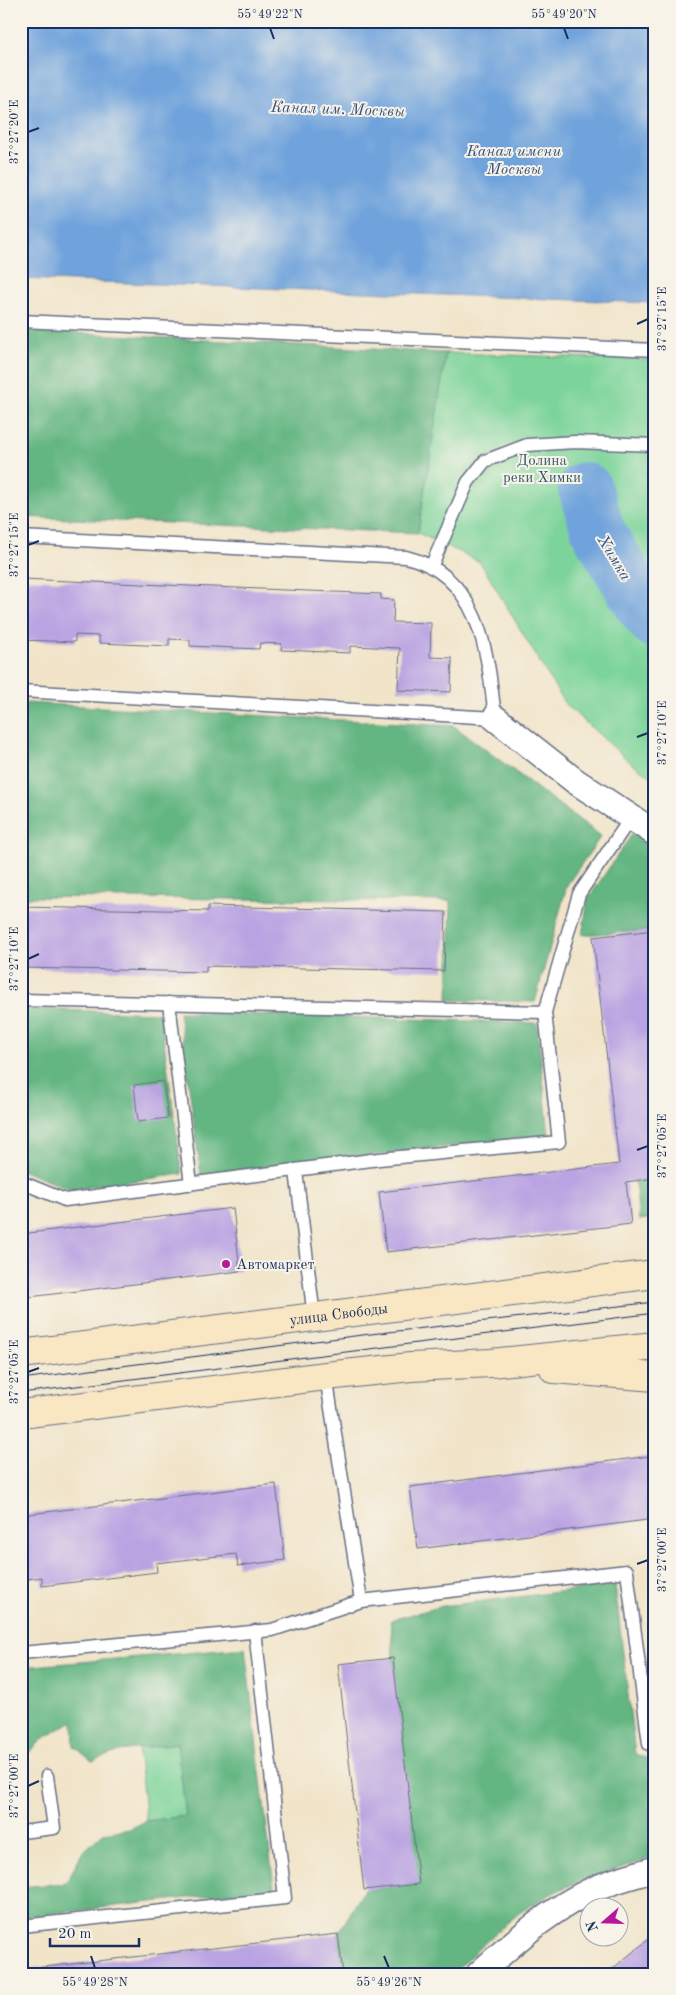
<svg xmlns="http://www.w3.org/2000/svg" width="676" height="1995" font-family="'Old Standard TT',serif">
  <style>
    .green { fill: #7bd49a; stroke: #4b827c }
    .forest { fill: #64b682; stroke: #407270 }
    .water { fill: #70a3dc; stroke: #46699d }
    .lines { fill: none; stroke-linecap: round; stroke-linejoin: round }
    .river { stroke: #70a3dc; stroke-width: 54 }
    .building { fill: #b9a3e2 }
    .lane-casing { stroke: #666e83; stroke-width: 15 }
    .street-casing { stroke: #666e83; stroke-width: 28 }
    .secondary-casing { stroke: #666e83; stroke-width: 30 }
    .lane { stroke: #fff; stroke-width: 12 }
    .street { stroke: #fff; stroke-width: 25 }
    .secondary { stroke: #f9e7c3; stroke-width: 28 }
    .tram { stroke: #1b2f5e; stroke-width: 1 }
    .ticks { fill: none; stroke: #1b2f5e; stroke-width: 2 }
    .poi-dot { fill: #b5179e; stroke: #f7f3e8; stroke-width: 2 }
    .labels { text-anchor: middle; stroke-width: 4; stroke-linejoin: round; paint-order: stroke }
    .park-label { font-size: 15px; fill: #33586d; stroke: #f7f3e8 }
    .poi-label { font-size: 15px; fill: #1b2f5e; stroke: #f7f3e8; text-anchor: start }
    .street-label { font-size: 15px; fill: #1b2f5e; stroke: #f7f3e8 }
    .water-label { font-size: 16px; font-style: italic; fill: #355284; stroke: #f7f3e8 }
    .neatline { fill: none; stroke: #1b2f5e; stroke-width: 2 }
    .ticks-label { font-size: 12px; text-anchor: middle; fill: #1b2f5e }
  </style>
  <rect width="100%" height="100%" fill="#f7f3e8"/>
  <filter id="ink" filterUnits="userSpaceOnUse"><feTurbulence type="fractalNoise" baseFrequency=".02" numOctaves="2"/><feDisplacementMap in="SourceGraphic" scale="10" xChannelSelector="R" yChannelSelector="G"/><feConvolveMatrix kernelMatrix="1 2 1 2 8 2 1 2 1" color-interpolation-filters="sRGB"/></filter>
  <filter id="wash" filterUnits="userSpaceOnUse"><feTurbulence type="fractalNoise" baseFrequency=".0096" numOctaves="4" result="noise"/><feDisplacementMap in="SourceGraphic" scale="20" xChannelSelector="R" yChannelSelector="G"/><feGaussianBlur stdDeviation="1.12" result="paint"/><feColorMatrix in="noise" values="0 0 0 0 0 0 0 0 0 0 0 0 0 0 0 0 0 1.4 0 .05"/><feComposite in="paint" operator="in"/></filter>
  <g filter="url(#wash)">
    <rect width="100%" height="100%" fill="#f1e4c9"/>
    <g class="green">
      <path d="M446,353l209,7v419l-24,-16 -66,-59 -85,-142 -62,-29z"/>
      <path d="M177,1743l9,73 -40,5 -8,-73z"/>
    </g>
    <g class="forest">
      <path d="M21,330l425,23 -28,180 -397,-16z"/>
      <path d="M26,703l428,23 147,110 -34,49 -32,117 -87,-2 3,-99 -430,-4v-133z"/>
      <path d="M634,831l21,17v82l-73,5 6,-36z"/>
      <path d="M21,1009l139,4 22,161 -112,16 -49,-20z"/>
      <path d="M179,1012l358,11 12,112 -348,40z"/>
      <path d="M655,1178v40l-16,2 -4,-39z"/>
      <path d="M615,1585l20,169 16,6 4,-2v99c-45,15 -87,24 -128,51 -27,18 -51,44 -75,66h-109l-5,-40 26,-44 54,-6 -25,-226 -2,-38 52,-14z"/>
      <path d="M245,1648l29,240 -253,29v-30l45,-4 16,-30 21,-20 27,-4 16,-8 40,-5 -9,-73 -57,8 -28,10 -18,-15 -1,-25 -29,17 -23,22v-93z"/>
    </g>
    <path class="water" d="M21,21h634v282l-634,-24z"/>
    <g class="lines">
      <path class="river" d="M585,489l14,44 43,72 13,16"/>
    </g>
    <g id="blocks">
      <g class="building">
        <path d="M21,579l360,15v5l13,1 -1,22 38,1 -1,34 22,1 -1,34 -53,-2 2,-42 -50,-2v7l-69,-3 1,-6 -22,-1 -1,6 -69,-3v-6l-21,-1v7l-70,-3v-7l-24,-1v7l-54,-2z"/>
        <path d="M208,906l238,6 -2,59 -238,-5v6l-185,-4v-61l187,4z"/>
        <path d="M655,930v248l-29,4 5,42 -245,28 -7,-60 240,-28 -26,-227z"/>
        <path d="M163,1081l5,37 -30,4 -4,-37z"/>
        <path d="M233,1208l7,63 -219,27v-64z"/>
        <path d="M650,1456l5,39v24l-237,30 -8,-62z"/>
        <path d="M276,1484l9,76 -47,6 -2,-12 -80,9 1,9 -115,14v-9l-21,3v-65z"/>
        <path d="M393,1658l26,226 -55,6 -26,-226z"/>
        <path d="M22,1784l3,21 -4,1v-21z"/>
        <path d="M338,1934l5,40h-316l-1,-5z"/>
        <path d="M655,1934v40h-49z"/>
      </g>
    </g>
  </g>
  <g filter="url(#ink)">
    <use href="#blocks" fill-opacity="0" stroke="#666e83" stroke-width="1"/>
    <g class="lines">
      <g class="lane-casing">
        <g id="lane">
          <path d="M21,321l634,29"/>
          <path d="M21,537l385,20c75,18 82,98 89,161l-474,-27"/>
          <path d="M431,567l37,-85 17,-21 42,-16 48,-3 80,3"/>
          <path d="M21,1000l524,12"/>
          <path d="M169,1003l22,181"/>
          <path d="M296,1171l18,146"/>
          <path d="M21,1182l44,18 314,-41 180,-17 -14,-130 34,-118 51,-75"/>
          <path d="M361,1601l266,-30 22,173"/>
          <path d="M21,1653l251,-23 89,-29 -35,-225"/>
          <path d="M21,1832l33,-4 -7,-52"/>
          <path d="M21,1926l264,-28 -30,-267"/>
        </g>
      </g>
      <g class="street-casing">
        <g id="street">
          <path d="M495,718l80,63 80,52"/>
          <path d="M479,1974c38,-35 79,-72 128,-90 15,-6 32,-10 48,-15"/>
        </g>
      </g>
      <g class="secondary-casing">
        <g id="secondary">
          <path id="s1" d="M21,1354l634,-80"/>
          <path d="M554,1369l101,8"/>
          <path d="M21,1414l305,-38 85,-9 80,-4 164,-17"/>
        </g>
      </g>
      <use href="#lane" class="lane"/>
      <use href="#street" class="street"/>
      <use href="#secondary" class="secondary"/>
      <g class="tram">
        <path d="M21,1379l341,-44 293,-33"/>
        <path d="M21,1393l634,-80"/>
      </g>
    </g>
  </g>
  <path class="ticks" d="M270,28l4,11M564,28l4,11M28,132l11,-4M637,324l11,-5M28,545l11,-4M637,737l11,-4M28,959l11,-5M637,1150l11,-4M28,1372l11,-4M637,1564l11,-4M28,1786l11,-5M91,1956l4,12M384,1956l5,12"/>
  <circle class="poi-dot" cx="226" cy="1264" r="5"/>
  <g class="labels">
    <g class="park-label">
      <text x="542" y="465">Долина<tspan x="542" dy="17">реки Химки</tspan></text>
    </g>
    <g class="poi-label">
      <text x="236" y="1269">Автомаркет</text>
    </g>
    <g class="street-label">
      <text dy="5" stroke="none"><textPath href="#s1" startOffset="320">улица Свободы</textPath></text>
    </g>
    <g class="water-label">
      <text transform="translate(338 108) rotate(2)" y="6">Канал им. Москвы</text>
      <text x="514" y="156">Канал имени<tspan x="514" dy="18">Москвы</tspan></text>
      <text transform="translate(615 557) rotate(59)" y="6">Химка</text>
    </g>
  </g>
  <rect width="676" height="1995" fill="none" stroke="#f7f3e8" stroke-width="55"/>
  <g transform="translate(604 1922) rotate(250)"><circle r="24" fill="#f7f3e8" stroke="#9fa5b1"/>
  <path d="M0-4L9 19L0 12L-9 19Z" fill="#b5179e"/>
  <text y="-8" font-size="14" font-weight="bold" text-anchor="middle" fill="#1b2f5e">N</text>
  </g>
  <path d="M50 1938v8h89v-8" fill="none" stroke="#1b2f5e" stroke-width="2.5"/>
  <text x="58" y="1938" font-size="15" fill="#1b2f5e" stroke="#f7f3e8" stroke-width="4" paint-order="stroke">20 m</text>
  <rect x="28" y="28" width="620" height="1940" class="neatline"/>
  <g class="ticks-label">
    <text x="270" y="18">55°49'22"N</text>
    <text x="564" y="18">55°49'20"N</text>
    <text transform="translate(14 132) rotate(-90)" y="4">37°27'20"E</text>
    <text transform="translate(662 319) rotate(-90)" y="4">37°27'15"E</text>
    <text transform="translate(14 545) rotate(-90)" y="4">37°27'15"E</text>
    <text transform="translate(662 733) rotate(-90)" y="4">37°27'10"E</text>
    <text transform="translate(14 959) rotate(-90)" y="4">37°27'10"E</text>
    <text transform="translate(662 1146) rotate(-90)" y="4">37°27'05"E</text>
    <text transform="translate(14 1372) rotate(-90)" y="4">37°27'05"E</text>
    <text transform="translate(662 1560) rotate(-90)" y="4">37°27'00"E</text>
    <text transform="translate(14 1786) rotate(-90)" y="4">37°27'00"E</text>
    <text x="95" y="1986">55°49'28"N</text>
    <text x="389" y="1986">55°49'26"N</text>
  </g>
</svg>
